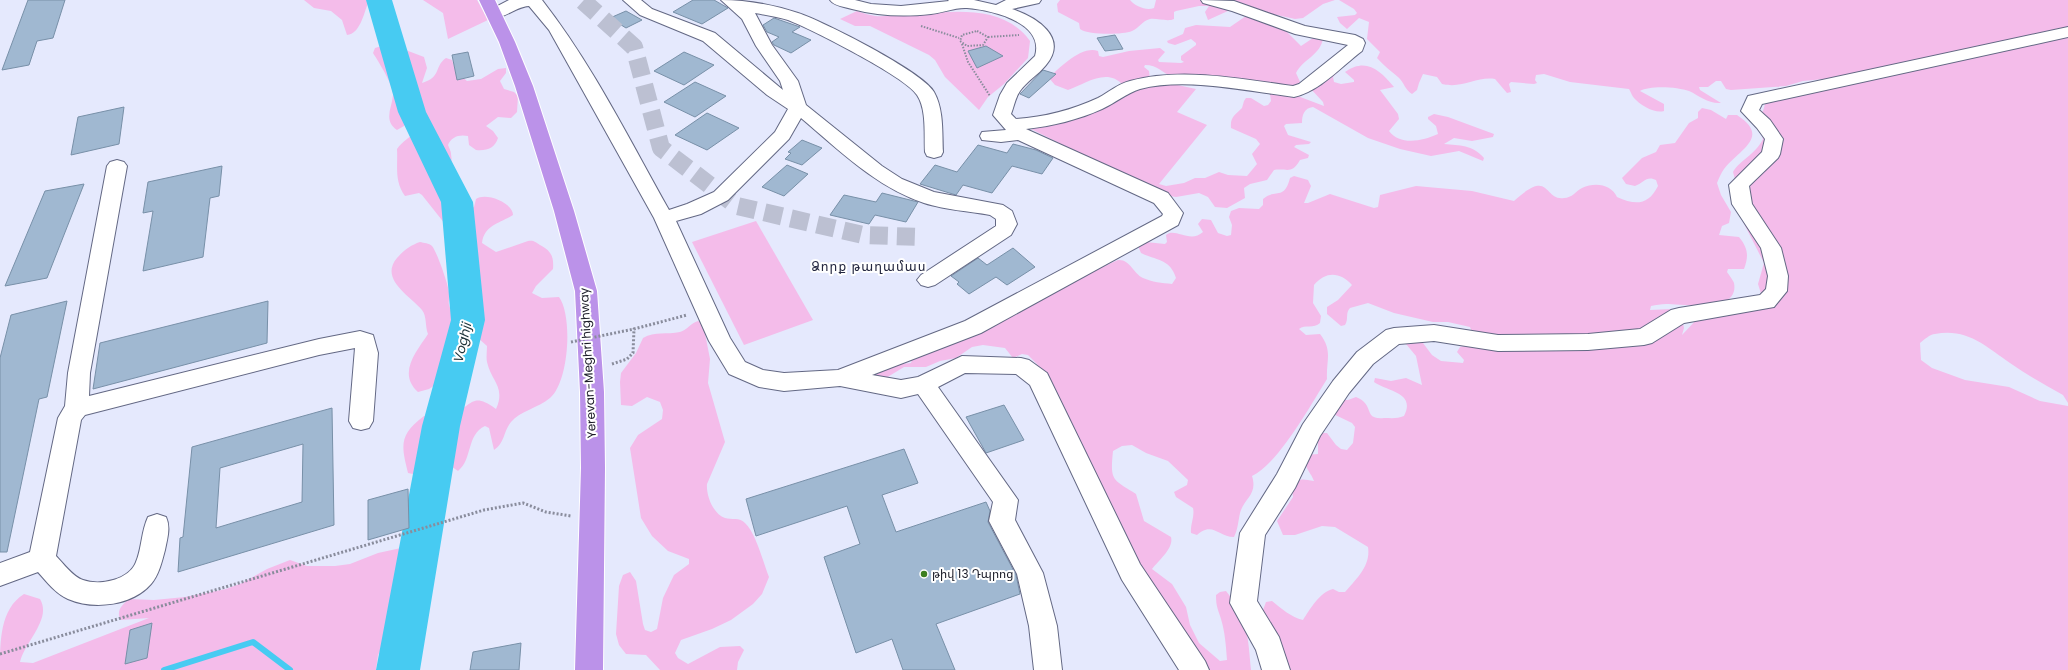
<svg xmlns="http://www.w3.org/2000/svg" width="2068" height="670" font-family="Poppins,'Noto Sans Armenian',sans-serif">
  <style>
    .green { fill: #f4bcea; fill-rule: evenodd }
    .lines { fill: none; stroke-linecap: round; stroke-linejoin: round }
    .stream { stroke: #47cbf2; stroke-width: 6 }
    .river { fill: #47cbf2; fill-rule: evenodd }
    .building { fill: #a0b8d1; stroke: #7890a8; fill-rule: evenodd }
    .minor-tunnel { stroke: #bcc0d2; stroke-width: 18; stroke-dasharray: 18 9; stroke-linecap: butt }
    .minor-casing { stroke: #636884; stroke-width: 2 }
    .highway-casing { stroke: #fff; stroke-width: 2 }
    .path-far1 { stroke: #898c9c; stroke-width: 2; stroke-dasharray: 1.5 1.5; stroke-linecap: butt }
    .path { stroke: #898c9c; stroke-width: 3; stroke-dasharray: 2 2; stroke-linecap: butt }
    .minor { fill: #fff; fill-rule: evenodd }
    .highway { fill: #bb92e9; fill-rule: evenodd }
    .path-bridge { stroke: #898c9c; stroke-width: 3; stroke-dasharray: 2 2; stroke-linecap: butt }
    .poi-dot { fill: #3c7f20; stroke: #fff; stroke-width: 1.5 }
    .labels { text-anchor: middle; stroke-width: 4; stroke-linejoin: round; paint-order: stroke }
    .street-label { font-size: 12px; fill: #1a1b27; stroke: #fff }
    .poi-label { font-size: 12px; fill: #1a1b27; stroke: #fff; text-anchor: start }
    .neighbourhood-label { font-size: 13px; letter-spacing: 1px; fill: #242740; stroke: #fff }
    .water-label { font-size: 13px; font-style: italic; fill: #1c3239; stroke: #fff }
  </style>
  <rect width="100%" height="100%" fill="#e5e9fd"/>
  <g class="green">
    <path d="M304,0h64v3c-4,10 -8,31 -21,32l-5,-15 -11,-9 -17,-3z"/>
    <path d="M423,0h54l11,20 -40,19 -5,-26z"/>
    <path d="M1060,0h70c5,6 16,11 24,8l2,-8h179l-12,4 -20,14 -8,1 -18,-4h-7l31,31 12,-8h10c-2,17 -20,21 -27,35l5,11 -6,11 29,11 -1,-4 -13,-14 32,-21 -9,10 1,5 7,2 13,-2v-2l-9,-8c21,-15 35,-2 49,15l-14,3 18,24 1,5 -10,12c11,15 34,10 49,3l-2,-8 -8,-7v-2l6,-3 14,3 46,17 -1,3 -21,4 -18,-3 -10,6c16,2 28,0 40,14l-1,3 -24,-10 -28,5 -31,-7 -32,-11 -55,-31c-9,1 -11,8 -11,16l-16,1 -2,2 4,9 23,7 -2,2 -13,1 -2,2 15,8 -1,3 -8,2c-9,15 -12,8 -26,10l-7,10 -17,4 -6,4 1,10 -18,10 -12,-1 -7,-10 -9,-4 -23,4 -13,-2 -132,-66 17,-4 75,-40c-16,-18 -38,-1 -55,5l-13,-5 -6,-7c10,-10 33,-33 49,-27l1,5 4,1 26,-6 31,-3 5,4 -7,8 1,2 22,1 3,-1 -3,-2v-4l15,-11v-2l-5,-4 -16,6 -7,-2 -1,-2 16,-7 2,-6 11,-3 34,2 16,-11 -16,-6 -22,10 -3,-8 4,-6h-10l-23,5 -2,1v7c-6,3 -17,-1 -24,0 -8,2 -11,9 -18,12 -10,4 -44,4 -52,-2l-1,-6 -21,-11 -1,-8zM1145,65c13,0 17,8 28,12l92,12 5,5 1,7 -3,4 -4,1 -13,-8h-5l-2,3 -2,7c-7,7 -12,9 -11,20l25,11 4,5 -8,10 5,10 -10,12 -19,-1 -9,-3 -14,6h-10l-11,5 -18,3 -7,-2 48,-59 -30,-13 19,-23 -46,-10 -1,-8 -5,-4z"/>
    <path d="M1339,0h729v403l-5,-8c-18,-10 -36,-20 -53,-32 -24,-16 -42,-35 -75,-29 -5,0 -11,6 -15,9l1,17 11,8 33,12 44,7 31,14 28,5v264h-795l-13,-52 6,-16 6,-1c10,8 19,16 31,19 7,-11 17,-28 30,-31l6,3h6c11,-13 26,-26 23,-45l-33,-20 -13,-1 -27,9h-12l-6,-14 16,-24 -1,-9c7,-11 10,-9 22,-7 -3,-9 -12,-15 -8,-26l12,-1v-14l3,-7h6l9,12 5,4 6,1 6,-7 2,-16 -3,-4 -25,-12 15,-11h6l8,-3c20,8 6,23 28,21 7,0 13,1 20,-2 12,-24 -16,-24 -30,-34l1,-4 16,3 15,-3 16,7 -6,-29 -15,-18 2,-3 20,8 9,12 9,6 22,2 1,-3 -7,-8 3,-5 8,-2 4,-13 -2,-5 -22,-5h-15l-39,-9 -26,-10 -18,5c-5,5 -1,11 -5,17l-4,1 -14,-12v-7l11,-7 14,-15c-12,-13 -26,-14 -38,0l-1,18 8,13 -1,7c-6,6 -15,1 -21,6l7,6 14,-1c13,17 6,26 7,45 -17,27 -48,84 -75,97 6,19 -8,22 -12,37 -2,9 -2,16 -6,24 -16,0 -21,-16 -37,-2l-6,-2c-1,-9 4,-16 2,-25l-17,-11 -2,-5 13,-7 1,-5 -20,-19 -22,-8 -14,-8 -10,1 -9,5c-3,30 -1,28 23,43l8,27 27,16c3,11 -12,23 -19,32l20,15 14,23 4,18 9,18 21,18 7,-1c-1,-14 -2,-28 -6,-41 -3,-10 -5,-12 -5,-24l4,-3 6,-1c22,27 22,46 25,79h-58l-156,-306 -9,-9 -6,-1 -9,4 -8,-10 -22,-3 -11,2 -16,11 -16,3 -14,6h-22l-18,11 -12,-2c6,-13 25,-11 37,-13l3,-12 204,-91c12,-1 15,13 25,18 9,4 19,5 29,6l4,-6c-6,-19 -18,-17 -35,-25l-3,-7 8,-4 19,2 2,-2 -1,-7c9,-8 24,9 37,-3l-5,-8 4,-5 9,1 7,13 9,3 4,-1 1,-10 -3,-8 2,-6 8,-3 20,1 4,-4v-6c13,-11 21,2 27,-21l4,-2 14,4 3,6 -7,17h4l22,-9 44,14 4,-1 2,-12 36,-9 56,5 42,10c37,-34 29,0 50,-3 8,0 12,-7 18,-10 13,-6 29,-4 35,9 18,8 31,9 41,-11l-2,-6c-9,-5 -13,3 -21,6l-9,-2 -4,-6 20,-20 14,-6 4,-7 15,-2 14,-20 9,-5v-6l4,-4 9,2 15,9 2,-4h9c34,22 3,34 -13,54 -3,4 -5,9 -7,14l4,12 10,17 -2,11 -7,3 -3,9 20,2c9,11 10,19 5,32h-16l-1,3c2,3 6,8 7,11 6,31 -51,21 -68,21 -5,0 -10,1 -15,2l-1,4 21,-1 10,6 3,13 -2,7 15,-16 67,-16 -6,-19 6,-21 -29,-57 1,-23 -3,-11c7,-12 22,-17 30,-33l-7,-22 7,-6 2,-7 -2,-2 88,-27v-2l-16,5 -32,3 -17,5 -55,4 -5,-1 -5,-8h-5l-8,6h-9l1,3 21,13c-13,1 -21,-7 -32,-12 -11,-4 -39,-6 -49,0l24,13v7c-9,3 -24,-6 -30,-13 -2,-2 -3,-6 -5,-9l-59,-7 -26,-8 -8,1 -1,5 2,3 -3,1 -23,-2 -2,2 2,8 -4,1 -12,-14c-18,-3 -32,10 -53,5l-5,-7 -14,-3 -4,9 -2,7 -5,4c-7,-4 -8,-12 -14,-17 -7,-6 -15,-12 -21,-19l3,-6 -13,-13 2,-17 -10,-4 -12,11 -7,-6 -3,-6 18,-2 2,-2 -3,-4z"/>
    <path d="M857,11c6,2 12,4 18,5 8,1 19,-1 27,-1 44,-2 99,-14 128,26l-2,17 -24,26 -16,13 -9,13 -34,-33 -10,-17 -6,-5 -59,-29h-15l-15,-7z"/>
    <path d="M385,45l18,4 21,8 3,11 -5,15c20,-6 12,-17 24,-25l6,2 4,12 11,9 14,-2 17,-10 8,-1v5l-6,8 4,8 10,3 4,4 -1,16 -6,6 -13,-1 -12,9 7,5 5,7c-3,10 -11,13 -22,12l-7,-5 -1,-9c-9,-2 -17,1 -20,9 1,3 3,6 3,9 3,19 -7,33 6,49 5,6 11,7 17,4l2,-8c10,-7 37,4 37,16 -12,8 -29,10 -31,28l14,9 32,-11c6,-1 7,1 12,4 11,6 14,11 13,24l-17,17 -4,7 10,5 17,-1c14,19 10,85 -9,101 -12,10 -30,13 -39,24 -8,10 -6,21 -17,28l-5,-22 -4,-2c-19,9 -12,33 -27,45l-23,-16c-13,2 -13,12 -22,19l-5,-1c-7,-28 -9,-38 16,-57 9,0 17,1 25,-1 24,-7 21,-25 47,-6 10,-22 -5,-28 -9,-47 -1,-5 0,-11 0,-16l-9,-8 -20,13 -4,4 -4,13 -9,13 -12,8 -11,3c-21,-19 -1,-41 10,-58 -3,-7 -1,-18 -6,-24 -12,-14 -43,-31 -25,-52 7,-8 14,-13 23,-16 4,1 9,1 12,4 5,6 16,38 17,46 1,4 -1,9 0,13 4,14 18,26 32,22l-10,-13 -8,-45 -16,-34 2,-6 -27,-34 -3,-2 -14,3c-11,-15 -7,-30 -8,-47 5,-8 15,-12 20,-20 5,-7 7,-29 -2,-34l-5,1 -5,8 1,16 -2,6 -7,4c-14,-10 -5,-22 -4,-35 1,-9 -15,-34 -20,-42l2,-5z"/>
    <path d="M756,221l57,99 -69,25 -52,-103z"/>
    <path d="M698,321l5,2 7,36 -2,24 17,59 -18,42c-1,11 6,30 18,34 6,2 15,-1 20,5 11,10 18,39 24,54l-7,17 -9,10 -22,16 -19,9 -31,11 -6,13 3,5 10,6 32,-17 20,-1 4,4 -6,12 -1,8h-77l-14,-15 -20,-1 -7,-9 -3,-11 3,-48 4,-11 7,-3 6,9 7,43 2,6 6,2 6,-3 6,-31 11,-23 15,-11v-5l-21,-8 -16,-15 -11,-18 -11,-70 8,-13 24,-16 1,-9 -3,-8 -13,-5 -15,9 -11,-1 -1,-23 1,-9 15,-20 7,-15c12,-7 24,-3 37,-6 7,-2 11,-9 18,-11z"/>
    <path d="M401,548l6,2 2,4 -13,48 -10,21 -1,18 -7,14 -2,15h-376c0,-29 0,-61 24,-76l16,5c12,20 -15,42 -20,63l13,1 116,-45 -28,2c-6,-9 2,-16 8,-21l25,1 31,-3 41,-8 16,-6 25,-14 23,-9 17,6h28l15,-2 28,-11z"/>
  </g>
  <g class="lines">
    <path class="stream" d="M164,670l89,-28 37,28"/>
    <path class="river" d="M366,0h26l34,112 47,90 12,118 -25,106 -40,244h-44l46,-244 29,-106 -10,-118 -43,-90z"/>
  </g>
  <g class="building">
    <path d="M28,0h37l-12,38 -16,3 -8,24 -27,5z"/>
    <path d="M693,0h21l14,8 -26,16 -29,-12z"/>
    <path d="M626,11l16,9 -16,8 -16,-10z"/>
    <path d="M774,18l26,9 -8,5 19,8 -20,13 -17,-8 -2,-3 7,-5 -12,-5 -4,-7z"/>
    <path d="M1115,35l8,14 -18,2 -8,-13z"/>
    <path d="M986,46l17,10 -26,12 -9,-17z"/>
    <path d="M468,52l6,24 -17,4 -5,-25z"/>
    <path d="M684,52l30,13 -30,20 -30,-14z"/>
    <path d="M1043,70l13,4 -27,24 -9,-4z"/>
    <path d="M695,82l31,14 -31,21 -31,-15z"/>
    <path d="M124,107l-5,37 -48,11 7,-38z"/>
    <path d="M707,113l32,15 -32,22 -32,-15z"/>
    <path d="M802,140l20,8 -20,17 -17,-6 6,-6 -3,-1z"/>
    <path d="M1013,144l23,6 17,8 -11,16 -30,-8 -20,27 -29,-8 -7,10 -36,-11 15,-19 22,7 21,-27 29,8z"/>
    <path d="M787,165l21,9 -24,22 -22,-9z"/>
    <path d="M222,166l-3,30 -9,2 -7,59 -60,14 10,-60 -10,2 5,-31z"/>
    <path d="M84,184l-37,94 -42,8 40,-95z"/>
    <path d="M882,193l36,9 -12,20 -31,-7 -6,9 -39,-9 14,-20 32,7z"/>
    <path d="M1013,248l22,19 -28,18 -11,-8 -27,17 -12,-10 2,-2 -8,-6 27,-18 9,7z"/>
    <path d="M67,301l-20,96 -8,2 -32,153h-7v-194l11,-43z"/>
    <path d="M268,301l-1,42 -174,46 7,-46z"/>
    <path d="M1004,405l20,35 -38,13 -20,-36z"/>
    <path d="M332,408l2,117 -156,47 2,-34 3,-1 9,-90zM303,444l-1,58 -86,26 4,-60z"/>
    <path d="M904,449l14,34 -36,12 14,37 90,-30 4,9 -2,11 28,53 4,19 -84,30 19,46h-52l-11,-31 -36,14 -32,-96 36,-13 -13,-38 -91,30 -10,-37z"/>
    <path d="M408,489l1,39 -41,12v-40z"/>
    <path d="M152,623l-5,35 -22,6 5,-34z"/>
    <path d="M521,643l-2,27h-49l3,-18z"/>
  </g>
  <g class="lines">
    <path class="minor-tunnel" d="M583,1l51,46 27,101 76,58 126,29 58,2"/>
    <g class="minor-casing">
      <g id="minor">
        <path d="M509,0h33c50,64 87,139 127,210l18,-6 27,-12 61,-60 13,-23 -21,-14 -64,-54 -63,-26 -17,-15h18l11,9 63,24 68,57 -3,-9 -24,-35 -14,-27 -21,-19c25,0 53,5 77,13 25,8 125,59 136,79 10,18 8,41 9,60l-2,4 -7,2 -7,-2 -2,-4c-1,-17 2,-42 -8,-57 -11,-18 -106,-66 -129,-75 -11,-3 -22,-5 -33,-7l17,32 26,36 8,24 76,61 20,13 32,13 69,13 9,6 5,13 -6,11 -76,50 -7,2 -7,-2 -4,-5 4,-5 75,-49v-7l-6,-4c-21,-4 -45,-5 -66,-12 -48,-16 -85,-53 -123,-85l-12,21 -61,61 -27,14 -25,7 54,117 15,24 18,8 21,3 54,-3 127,-49 197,-105 1,-2 -9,-11 -136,-63 -17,2 -19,-2 -2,-4 2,-4 24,-2 -13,-15 7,-20 7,-12 28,-27c10,-34 -44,-46 -68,-48 -11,-1 -25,5 -36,6 -27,3 -53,2 -79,-5 -7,-2 -18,-3 -22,-9h25l16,4 30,2 48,-5 -1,-1h26l22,5 10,-5h35l-2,3 -27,6c24,8 57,28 34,56 -8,10 -19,16 -26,26 -5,7 -6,16 -9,23l5,5c29,-2 56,-9 82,-21 11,-6 20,-14 32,-17 52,-14 110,-2 163,5l6,-2 49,-39 -53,-11 -63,-23 -29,-8 -2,-3 33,1 71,25 50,9 8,4 2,4 -3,8c-21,16 -42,40 -68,46 -47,-6 -108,-20 -154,-8 -13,4 -25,14 -38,20 -24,11 -50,17 -76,20l142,64 15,20 -5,12 -197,108 -109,42 29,5 17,-3 44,-21 59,2 8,2 18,13 93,191 65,97 4,9h-30l-57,-90 -92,-195 -14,-11 -51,-1 -27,14 80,113 -3,20 28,53 14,53 5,44h-28l-5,-44 -12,-52 -28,-53 4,-19 -75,-108 -17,4 -61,-12 -56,5 -25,-4 -30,-13 -20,-33 -55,-123 -105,-188 -20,-24c-15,1 -26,15 -41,11l-2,-3 2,-3z"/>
        <path d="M2068,27v10l-306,67 -3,6 11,10 13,19 -3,15 -2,4 -29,28 3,18 29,44 7,28 -1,15 -13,16 -90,16 -32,20 -8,2 -56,5 -90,1 -64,-10 -35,3 -26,20 -24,29 -29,43 -25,52 -30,47 -8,66 22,36 11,33h-28l-6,-20 -26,-47 10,-70 37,-59 26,-50 30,-43 24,-29 29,-22 8,-2 40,-3 64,10 90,-1 52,-5 31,-19 8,-2 81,-13 6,-6 2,-13 -7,-28 -29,-44 -3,-19 33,-33 3,-13 -8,-11 -16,-17 7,-15z"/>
        <path d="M117,160l7,2 3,4 -37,207 -1,23 230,-57 41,-8 13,4 5,18 -5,68 -4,7 -8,2 -8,-2 -4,-7 6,-73 -36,7 -234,60 -4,5 -25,136c7,7 17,21 27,24 17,6 46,0 53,-18 6,-14 5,-30 12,-45l9,-3 9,3c5,11 1,22 -1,33 -3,11 -6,25 -14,34 -19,22 -58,26 -83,15 -12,-5 -22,-18 -30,-27l-38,14v-23l30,-11 28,-134 7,-12 3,-33 39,-207 3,-4z"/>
      </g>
    </g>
    <g class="highway-casing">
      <path id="highway" d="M479,0h16l20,42 18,44 41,125 23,80 7,101 1,76 -2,202h-28l6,-202 -1,-76 -5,-101 -21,-80 -39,-125 -16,-44z"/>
    </g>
    <g class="path-far1">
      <path d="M921,26l38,12"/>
      <path d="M977,31l11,6 -5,8 -16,1 -7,-5 2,-6z"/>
      <path d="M988,37l31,-2"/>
      <path d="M962,44l6,18 22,34"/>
    </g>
    <g class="path">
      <path d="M612,364l15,-5 6,-6 1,-24 53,-14"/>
      <path d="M0,654l484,-144 39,-7 23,9 25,4"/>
    </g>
    <use href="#minor" class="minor"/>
    <use href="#highway" class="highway"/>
    <path class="path-bridge" d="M571,342l63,-13"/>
  </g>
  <circle class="poi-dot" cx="924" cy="574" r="4"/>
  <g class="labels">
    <g class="street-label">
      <text transform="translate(588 363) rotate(-93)" y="4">Yerevan-Meghri highway</text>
    </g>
    <g class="poi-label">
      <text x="932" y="578">թիվ 13 Դպրոց</text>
    </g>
    <g class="neighbourhood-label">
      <text x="869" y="271">Ձորք թաղամաս</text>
    </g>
    <g class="water-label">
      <text transform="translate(462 342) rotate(-77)" y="5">Voghji</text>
    </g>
  </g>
</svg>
